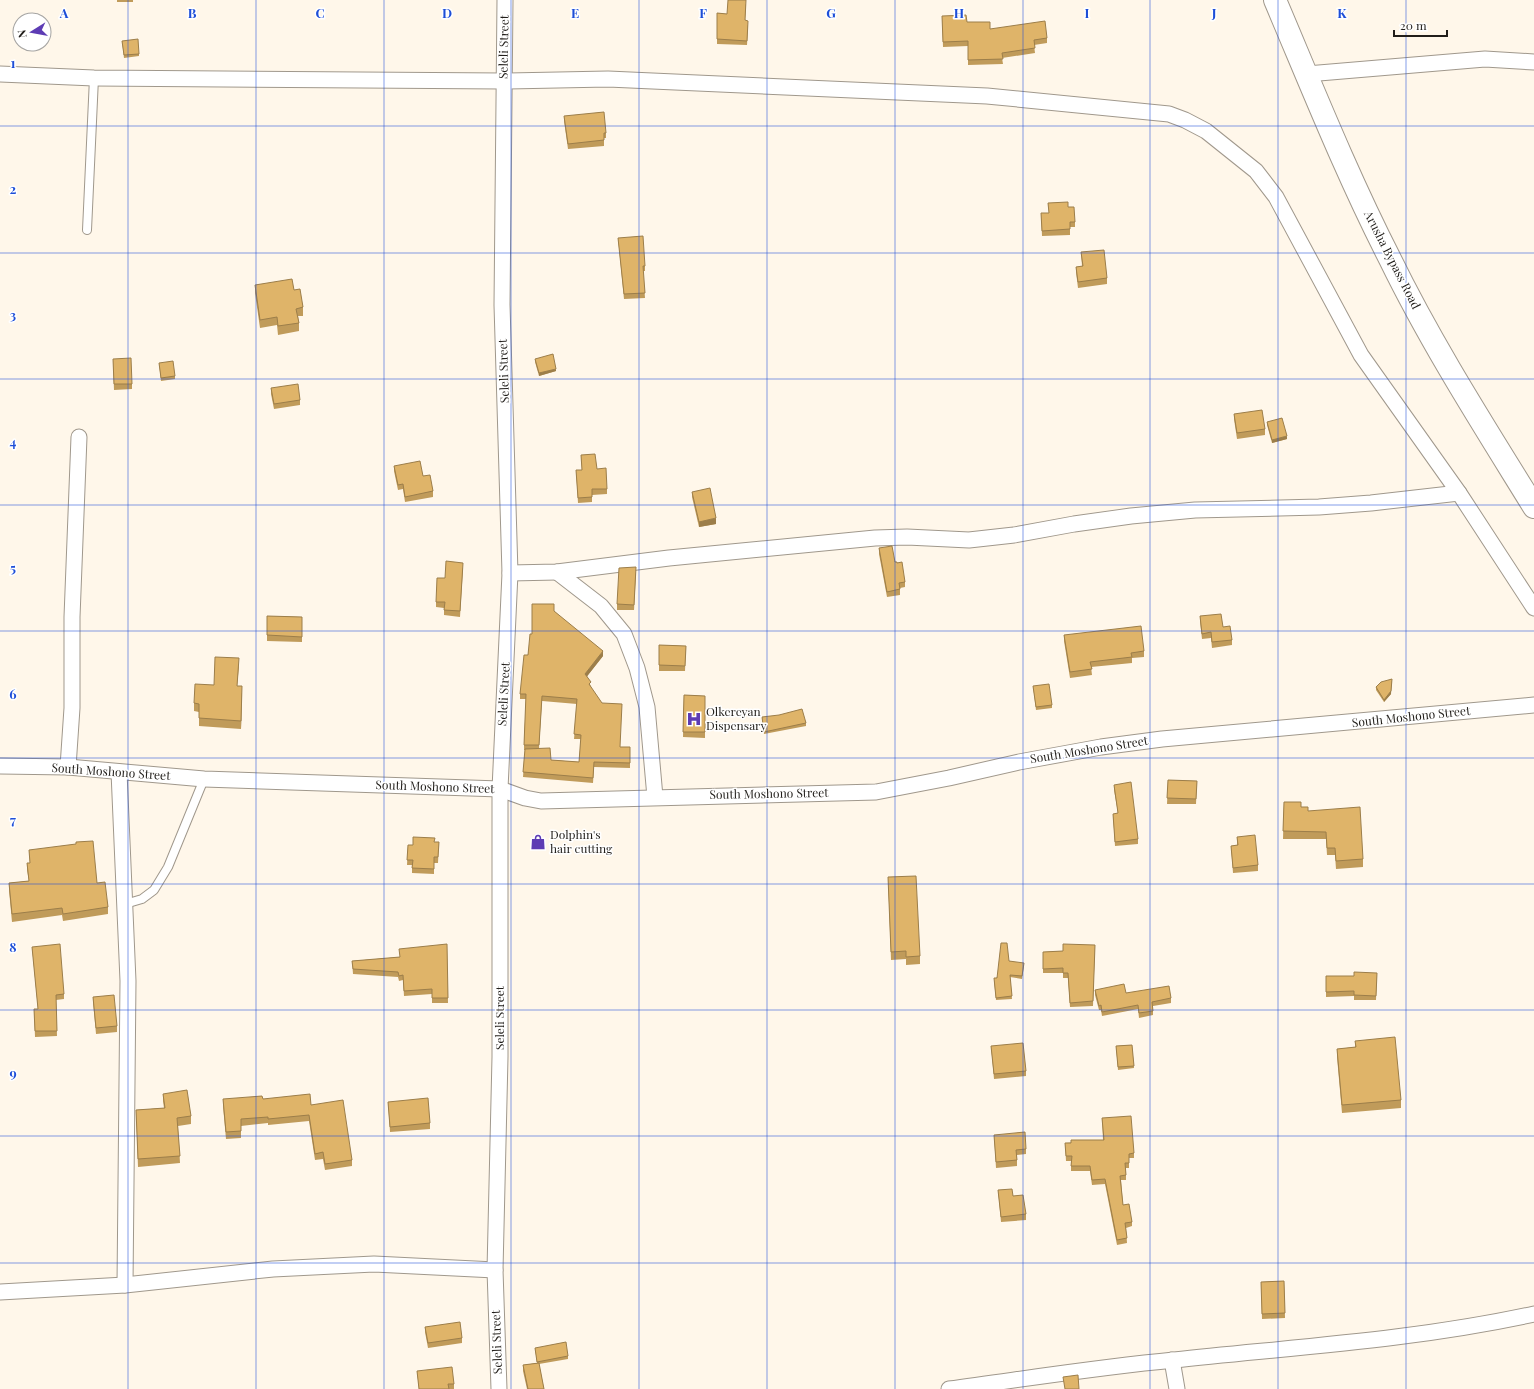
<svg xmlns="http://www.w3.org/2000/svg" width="1534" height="1389" font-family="'Playfair Display',serif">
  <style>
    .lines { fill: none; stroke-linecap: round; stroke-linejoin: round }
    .service-casing { stroke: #a0988c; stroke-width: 10 }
    .minor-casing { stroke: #a0988c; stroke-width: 17 }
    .primary-casing { stroke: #a0988c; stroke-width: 24 }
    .service { stroke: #fff; stroke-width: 8 }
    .minor { stroke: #fff; stroke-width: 15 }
    .primary { stroke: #fff; stroke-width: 22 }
    .wall { fill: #c09b5a; fill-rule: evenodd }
    .shaded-wall { fill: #9c7e4a }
    .building { fill: #dfb469; stroke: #9c7e4a }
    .grid { fill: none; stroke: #1d4ed8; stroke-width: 1; stroke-opacity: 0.55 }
    .labels { text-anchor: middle; stroke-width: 3; stroke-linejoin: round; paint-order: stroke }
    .street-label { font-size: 12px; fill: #211e1a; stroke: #fff }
    .poi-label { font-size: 12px; fill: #211e1a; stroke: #fff; text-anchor: start }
    .grid-label { font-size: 13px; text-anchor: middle; font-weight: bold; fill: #1d4ed8; stroke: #fff; stroke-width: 3; stroke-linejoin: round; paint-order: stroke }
  </style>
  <rect width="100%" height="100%" fill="#fff7ea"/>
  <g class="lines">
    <g class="service-casing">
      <g id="service">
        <path d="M87,230l7,-152"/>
        <path d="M125,904l17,-5 12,-9 14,-23 36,-88"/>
      </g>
    </g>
    <g class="minor-casing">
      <g id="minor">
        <path d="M0,74l94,4 409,3 105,-2 379,17 182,18 16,6 21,11 50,40 20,26 85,158 98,138 75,115"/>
        <path d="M1307,74l178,-15 49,3"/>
        <path d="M557,572l44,34 23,28 13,34 10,39 8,90"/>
        <path d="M510,573l47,-1 112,-14 206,-20 32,-1 62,3 45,-5 60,-11 57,-8 64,-6 124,-3 52,-4 88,-10"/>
        <path d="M0,766l68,1 136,12 296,10 25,9 16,3 335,-9 73,-14 70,-16 82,-15 61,-8 372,-34"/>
        <path d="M68,767l4,-59v-91l7,-180"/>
        <path d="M119,772l9,209 -3,304"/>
        <path d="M0,1292l125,-7 148,-16 101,-5 121,6"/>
        <path d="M1172,1360l5,29"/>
        <path d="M499,1389l-4,-119 5,-213v-268l10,-216 -8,-268 3,-305"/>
        <path d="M949,1389c75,-10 150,-22 225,-29 120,-13 241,-20 360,-46"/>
      </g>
    </g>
    <g class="primary-casing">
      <path id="primary" d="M1275,0c37,87 72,175 115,259 42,86 94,167 144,248"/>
    </g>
    <use href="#service" class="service"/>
    <use href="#minor" class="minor"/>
    <use href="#primary" class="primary"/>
  </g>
  <g class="wall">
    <rect x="117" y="0" width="16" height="2"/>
    <path d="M746,4l-1,17 3,5 -1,19 -30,-1v-31l10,1z"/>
    <path d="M942,16l25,6 23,7 57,9v5l-13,2 1,8 -33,5 1,6 -35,1v-19l-25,1z"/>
    <path d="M122,41l17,13v2l-15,2z"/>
    <path d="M564,116l42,17v5h-2v8l-36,3 -4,-28z"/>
    <path d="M1048,203l20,4 7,15v5h-5v8l-28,1 -1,-23h8z"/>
    <path d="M618,238l27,28v5h-2l2,27 -21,1z"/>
    <path d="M1081,252l26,26v6l-29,4 -2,-16v-5l6,-1z"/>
    <path d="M255,285l39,5 9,17v9h-5l1,7v8l-21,4 -1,-10 -17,3 -5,-35z"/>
    <path d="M113,359l19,25v5l-18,1z"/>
    <path d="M535,359l21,12 -17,5 -4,-14z"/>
    <path d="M159,363l16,13v3l-14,2z"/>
    <path d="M271,388l29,12v5l-26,4 -3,-15z"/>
    <path d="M1234,414l31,15v6l-28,4 -3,-20z"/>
    <path d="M1267,422l20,17 -15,4 -5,-18z"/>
    <path d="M581,455l16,14 10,20v5l-15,1v7l-14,1 -2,-33h6z"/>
    <path d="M394,466l29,10 10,15v6l-28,5 -2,-13 -5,1 -4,-19z"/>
    <path d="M692,492l24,32 -17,3 -7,-30z"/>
    <path d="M879,548l18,15 8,19v5l-5,1v7l-13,2 -8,-43z"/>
    <path d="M463,568l-3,49 -16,-2v-7l-8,-1v-5l9,-24z"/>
    <path d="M636,572l-2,38h-17v-6z"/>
    <path d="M554,611l49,45 -16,20 4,11 29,60h10v21l-36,-1 -1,16 -70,-6 2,-27h-1v-5l2,-46h-6v-5l12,-60zM542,701l35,3 -3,35h7l-2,23 -28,-2 -12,-12z"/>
    <path d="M267,616l35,1v25l-35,-1z"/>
    <path d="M1200,616l23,11 9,13v5l-20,3 -1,-10 -9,1 -2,-18z"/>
    <path d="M1064,635l80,16v6l-12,1v5l-41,4 1,8 -22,3 -6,-37z"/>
    <path d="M659,645l27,1 -1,25h-26z"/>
    <path d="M239,666l-2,20 5,8 -1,35 -42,-3v-14l-5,-1v-8l20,-18z"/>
    <path d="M1033,686l19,19v3l-16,2z"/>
    <path d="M1376,687l15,7 -7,8 -8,-12z"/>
    <path d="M684,695l21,1v42l-22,-1z"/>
    <path d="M762,717l44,6v3l-42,8z"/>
    <path d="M1168,780l29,1 -1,23h-29z"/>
    <path d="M1114,785l24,54v5l-23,2 -2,-32 5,-1 -4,-23z"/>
    <path d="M1284,802l17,5 7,4 55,48v8l-27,2 -1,-14h-8l-1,-16h-43z"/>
    <path d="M1237,837l21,28v6l-25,2 -2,-27 6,-1z"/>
    <path d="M435,842h4l-1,21h-4v11l-22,-1v-8h-5l1,-20h5z"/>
    <path d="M29,850l68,33 11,24v7l-45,7 -1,-6 -50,7 -3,-32v-7l20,-2 -2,-11v-7h3z"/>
    <path d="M888,877l32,79v8l-14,1v-6l-15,1z"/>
    <path d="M447,944l1,59h-16v-9l-28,2 -1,-16 -4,1 -1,-4 -45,-3 -1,-13 48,-4z"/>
    <path d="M1095,945l-2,61 -23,1 -2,-29h-5v-5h-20v-21l20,-1z"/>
    <path d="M32,947l32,47v5l-8,1 1,36 -22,1 -1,-28h4z"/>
    <path d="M1009,961l15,4 -2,14 -12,-2 2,22 -16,1 -2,-19z"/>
    <path d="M1377,973l-1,27h-22v-4l-28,1v-21h28z"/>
    <path d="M1095,990l76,8v5l-18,3v9l-14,3 -1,-9 -36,7 -1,-6h-2l-4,-15z"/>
    <path d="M93,997l24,29v6l-21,2 -3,-32z"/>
    <path d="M1355,1041l46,59v8l-59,5 -5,-56v-8l18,-2z"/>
    <path d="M1132,1045l2,23 -16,2 -2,-24z"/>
    <path d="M991,1046l35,25v5l-32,3z"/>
    <path d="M163,1094l28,22v8l-13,2 2,37 -42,4 -2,-57 28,-2 -1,-7z"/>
    <path d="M223,1099h40l48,6 41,55v6l-27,4 -2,-11 -8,1 -6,-39 -41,4v-2l-27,3v12l-15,1 -3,-33z"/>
    <path d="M388,1102l42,21v6l-40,3z"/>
    <path d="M1102,1118l32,35v5h-5v10h-3v12h-5l2,25 9,17v4l-6,2 1,15 -10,2 -12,-61 -13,1 -2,-14h-19v-10h-5l-1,-18 38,-3z"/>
    <path d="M994,1135l32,14v5l-9,1v11l-21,2z"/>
    <path d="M998,1190l15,6 13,18v6l-25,2z"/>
    <path d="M1284,1281l1,37 -23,1 -1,-37z"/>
    <path d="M425,1327l37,11v5l-34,5 -3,-16z"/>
    <path d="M535,1348l33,8v3l-29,5 5,25h-17l-4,-18v-6l14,-2z"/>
    <path d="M417,1371l37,13v5h-35z"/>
  </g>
  <g class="shaded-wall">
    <path d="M556,369v2l-17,5v-3z"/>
    <path d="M1287,436v3l-15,4v-3z"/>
    <path d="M716,518v6l-17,3v-5z"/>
    <path d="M603,651v5l-18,23v-5z"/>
    <path d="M1392,679l-1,15 -7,8v-2z"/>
    <path d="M242,686v8l-1,35v-8z"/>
  </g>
  <g class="building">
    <path d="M728,0h18l-1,20 3,1 -1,20 -30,-2v-26l10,1z"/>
    <path d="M966,15l1,7h23v7l55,-8 2,17 -13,2 1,8 -33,5 1,6 -35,1v-19l-25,1 -1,-26z"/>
    <path d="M138,39l1,15 -15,1 -2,-14z"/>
    <path d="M604,112l2,21h-2v7l-36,4 -4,-28z"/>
    <path d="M1068,202v5h6l1,15h-5v7l-28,2 -1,-18h8l-1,-10z"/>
    <path d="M643,236l2,30h-2l2,27 -21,1 -6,-56z"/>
    <path d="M1104,250l3,28 -29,4 -2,-15 7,-1 -2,-14z"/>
    <path d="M292,279l2,11 6,-1 3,18 -7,2 3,14 -21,3 -1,-9 -17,3 -5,-35z"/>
    <path d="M553,354l3,15 -17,4 -4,-14z"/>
    <path d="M131,358l1,26h-18l-1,-25z"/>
    <path d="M173,361l2,15 -14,2 -2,-15z"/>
    <path d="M298,384l2,16 -26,4 -3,-16z"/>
    <path d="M1262,410l3,19 -28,4 -3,-19z"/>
    <path d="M1282,418l5,18 -15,4 -5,-18z"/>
    <path d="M595,454l2,15 9,-1 1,21h-15v8l-14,1 -2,-28h6l-1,-15z"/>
    <path d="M420,461l3,15 7,-1 3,16 -28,6 -2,-13 -5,1 -4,-19z"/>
    <path d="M710,488l6,30 -17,4 -7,-30z"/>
    <path d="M892,546l3,16h2v1l5,-1 3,20 -6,1 1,6 -13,3 -8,-44z"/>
    <path d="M446,561l17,2 -3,48 -16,-1 1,-8h-9l1,-24h8z"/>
    <path d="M636,567l-2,38 -17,-1 2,-36z"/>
    <path d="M532,604h22v7l49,40 -18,23 6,8 -2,2 13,19 20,1 -2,43h10v16l-36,-1 -1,16 -70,-6 2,-23 25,-1 1,12 28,2 2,-27 -7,-1 3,-35 -35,-3 -3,49h-15l2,-51h-6l4,-39h4l2,-21h2z"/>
    <path d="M1221,614l2,13 7,-1 2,14 -20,2 -1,-10 -9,2 -2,-18z"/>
    <path d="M267,616l35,1v20l-35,-2z"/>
    <path d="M1141,626l3,25 -13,2 1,4 -42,5 2,7 -22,3 -6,-37z"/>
    <path d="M659,645l27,1 -1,20 -26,-1z"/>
    <path d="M215,657l24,1 -2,28h5l-1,35 -42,-3v-14l-5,-1 1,-19 19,1z"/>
    <path d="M1392,679l-1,12 -7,9 -8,-13 5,-5z"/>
    <path d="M1049,684l3,21 -16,2 -3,-21z"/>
    <path d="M684,695l21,1v36h-22z"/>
    <path d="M802,709l4,14 -42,9 -2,-15 17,-2z"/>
    <path d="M1168,780l29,1 -1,18 -29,-1z"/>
    <path d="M1131,782l7,57 -23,3 -2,-28 5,-1 -4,-28z"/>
    <path d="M1284,802h17v5h7v4l52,-4 3,52 -27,2 -1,-13h-8l-1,-16 -43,-1z"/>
    <path d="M1255,835l3,30 -25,3 -2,-22 7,-1 -1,-8z"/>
    <path d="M413,837l22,1 -1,4h5l-1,15h-4v12l-22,-1 1,-8h-6l1,-15h5z"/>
    <path d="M93,841l4,42 8,-1 3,25 -45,7 -1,-6 -50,6 -3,-31 20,-2 -2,-18h3l-1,-13 47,-6v-2z"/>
    <path d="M916,876l4,80 -14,1v-6l-15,1 -3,-75z"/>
    <path d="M1001,943h6l2,18 15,2 -2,13 -12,-1 2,21 -16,2 -2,-20h3z"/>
    <path d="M60,944l4,50 -8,1 1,36h-22l-1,-22h4l-6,-62z"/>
    <path d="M447,944l1,54h-16v-9l-28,2 -1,-16 -4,1 -1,-4 -45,-3 -1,-8 48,-4 -1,-8z"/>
    <path d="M1063,944l32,1 -2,56 -23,2 -2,-30h-5v-5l-20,1v-17l20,-1z"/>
    <path d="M1354,972l23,1 -1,23 -22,-1v-4l-28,1v-16h28z"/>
    <path d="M1124,984l2,9 43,-7 2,12 -19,4 1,9 -14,2 -1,-8 -36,7 -1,-7 -2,1 -4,-16z"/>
    <path d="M114,995l3,31 -21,2 -3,-31z"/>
    <path d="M1395,1037l6,63 -59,5 -5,-56 19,-2 -1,-6z"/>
    <path d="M1023,1043l3,28 -32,3 -3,-28z"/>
    <path d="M1132,1045l2,21 -16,1 -2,-21z"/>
    <path d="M187,1090l4,26 -14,2 3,38 -42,3 -2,-49 29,-2 -2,-14z"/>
    <path d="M310,1094l1,11 32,-5 9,60 -27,4 -2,-12 -8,2 -6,-39 -41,4v-2l-27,2v12l-15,1 -3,-33 39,-3 1,3z"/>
    <path d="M428,1098l2,25 -40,4 -2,-25z"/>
    <path d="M1131,1116l3,37 -5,1v9h-4l1,12 -6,1 3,29 6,-1 3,18 -7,1 2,15 -10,2 -12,-61 -13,1 -2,-14h-19l1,-10h-6l-1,-13h6v-3h33l-2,-22z"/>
    <path d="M1025,1132l1,17 -10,1 1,10 -21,2 -2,-27z"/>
    <path d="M1012,1189l1,7 10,-1 3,19 -25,3 -3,-27z"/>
    <path d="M1284,1281l1,32 -23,1 -1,-32z"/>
    <path d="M460,1322l2,16 -34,5 -3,-16z"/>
    <path d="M566,1342l2,14 -31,6 -2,-14z"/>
    <path d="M539,1363l5,26h-16l-5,-24z"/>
    <path d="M452,1367l2,17h-6l1,5h-30l-2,-18z"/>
    <path d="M1078,1375l1,14h-14l-2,-12z"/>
  </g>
  <path class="grid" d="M128,0v1389M256,0v1389M384,0v1389M511,0v1389M639,0v1389M767,0v1389M895,0v1389M1023,0v1389M1150,0v1389M1278,0v1389M1406,0v1389M0,126h1534M0,253h1534M0,379h1534M0,505h1534M0,631h1534M0,758h1534M0,884h1534M0,1010h1534M0,1136h1534M0,1263h1534"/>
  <defs>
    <g id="hospital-bare" transform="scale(1.2)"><path d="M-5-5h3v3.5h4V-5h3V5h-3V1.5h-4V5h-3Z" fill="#5d3cb4" stroke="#fff" stroke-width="2.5" paint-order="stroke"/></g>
    <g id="shop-bare" transform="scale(1.2)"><path d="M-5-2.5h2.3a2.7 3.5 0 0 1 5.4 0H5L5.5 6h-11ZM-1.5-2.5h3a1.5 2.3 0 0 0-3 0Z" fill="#5d3cb4" stroke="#fff" stroke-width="2.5" paint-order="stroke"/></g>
  </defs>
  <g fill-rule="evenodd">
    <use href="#hospital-bare" x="694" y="719"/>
    <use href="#shop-bare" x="538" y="842"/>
  </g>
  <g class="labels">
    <g class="street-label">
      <text transform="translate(504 47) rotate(-89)" y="4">Seleli Street</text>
      <text transform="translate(1392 260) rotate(63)" y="4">Arusha Bypass Road</text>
      <text transform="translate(504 371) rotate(-92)" y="4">Seleli Street</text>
      <text transform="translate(504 694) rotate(-87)" y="4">Seleli Street</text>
      <text transform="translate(1411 717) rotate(-6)" y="4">South Moshono Street</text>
      <text transform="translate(1089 750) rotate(-9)" y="4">South Moshono Street</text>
      <text transform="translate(111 772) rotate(4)" y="4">South Moshono Street</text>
      <text transform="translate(435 787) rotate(2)" y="4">South Moshono Street</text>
      <text transform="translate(769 794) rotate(-1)" y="4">South Moshono Street</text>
      <text transform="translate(500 1018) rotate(-90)" y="4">Seleli Street</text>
      <text transform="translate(497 1342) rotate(-92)" y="4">Seleli Street</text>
    </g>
    <g class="poi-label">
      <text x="706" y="716">Olkereyan<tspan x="706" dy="14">Dispensary</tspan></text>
      <text x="550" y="839">Dolphin's<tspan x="550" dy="14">hair cutting</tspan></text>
    </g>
  </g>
  <g class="grid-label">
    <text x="64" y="18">A</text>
    <text x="192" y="18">B</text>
    <text x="320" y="18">C</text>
    <text x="447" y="18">D</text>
    <text x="575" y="18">E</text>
    <text x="703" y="18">F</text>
    <text x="831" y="18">G</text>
    <text x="959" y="18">H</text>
    <text x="1087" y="18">I</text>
    <text x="1214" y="18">J</text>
    <text x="1342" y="18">K</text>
    <text x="13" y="68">1</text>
    <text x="13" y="194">2</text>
    <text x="13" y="320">3</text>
    <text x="13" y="447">4</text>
    <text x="13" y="573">5</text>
    <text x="13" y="699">6</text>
    <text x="13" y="825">7</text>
    <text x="13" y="952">8</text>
    <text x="13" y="1078">9</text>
  </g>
  <g transform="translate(32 32) rotate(259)"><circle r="19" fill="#ffffff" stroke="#a6a5a3"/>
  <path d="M0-3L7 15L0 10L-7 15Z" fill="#5d3cb4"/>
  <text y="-6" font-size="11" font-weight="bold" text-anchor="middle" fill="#211e1a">N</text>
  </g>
  <path d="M1394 30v6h53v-6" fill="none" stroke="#211e1a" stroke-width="2"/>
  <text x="1400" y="30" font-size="12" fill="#211e1a" stroke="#ffffff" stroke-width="3" paint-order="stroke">20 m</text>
</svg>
